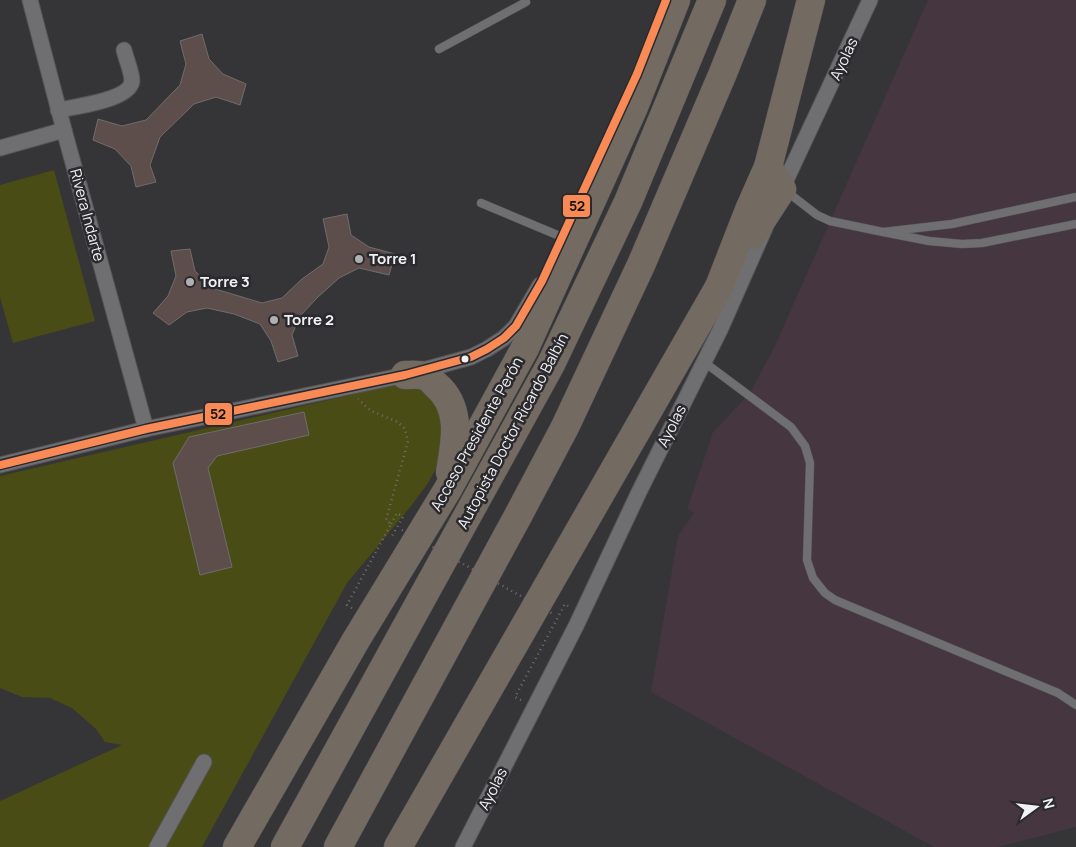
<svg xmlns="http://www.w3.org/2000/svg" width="1076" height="847" font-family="Manrope,sans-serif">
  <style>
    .commercial { fill: #45363f }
    .green { fill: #4a4c15 }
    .building { fill: #5e4e4b; stroke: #6e6d6e }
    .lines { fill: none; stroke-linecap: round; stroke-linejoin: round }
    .service-casing { stroke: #545456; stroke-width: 9 }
    .minor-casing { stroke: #545456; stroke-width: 17 }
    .motorway-casing { stroke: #545456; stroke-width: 29 }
    .path { stroke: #6f6f71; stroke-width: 2.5; stroke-dasharray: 1 4; stroke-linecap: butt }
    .service { stroke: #6f6f71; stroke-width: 8 }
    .minor { stroke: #6f6f71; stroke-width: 15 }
    .motorway { stroke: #736a62; stroke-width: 28 }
    .path-bridge { stroke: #6f6f71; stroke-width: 2.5; stroke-dasharray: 1 4; stroke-linecap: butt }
    .bus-1-casing { stroke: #2a2a2e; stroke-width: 11 }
    .bus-1 { stroke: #f98a56; stroke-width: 8 }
    .poi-dot { fill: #b0b0b2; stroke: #2a2a2e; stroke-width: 2 }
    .bus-dot { fill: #f2f2f4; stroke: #2a2a2e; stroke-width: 2 }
    .labels { text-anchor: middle; stroke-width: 5; stroke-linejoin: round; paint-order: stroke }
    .street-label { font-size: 15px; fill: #f2f2f4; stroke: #2a2a2e }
    .poi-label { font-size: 15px; font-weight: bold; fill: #f2f2f4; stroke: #2a2a2e; text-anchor: start }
    .line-badge { stroke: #2a2a2e; stroke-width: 2 }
    .pale-badge-label { font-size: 14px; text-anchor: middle; font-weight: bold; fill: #111 }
  </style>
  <rect width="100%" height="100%" fill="#353537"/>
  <path class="commercial" d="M928,0h148v827l-78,20h-64l-283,-155 27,-156 16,-23 -7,-4 26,-77 37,-39 24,-45z"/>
  <g class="green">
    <path d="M54,170l41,151 -82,22 -13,-46v-112z"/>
    <path d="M397,382l18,2 19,15 11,25 -6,39 -11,20 -17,23 -64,77 -145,264h-202v-46l122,-56 -17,-3 -9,-13 -24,-21 -22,-10 -28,-1 -22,-9v-212l346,-80z"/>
  </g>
  <g class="building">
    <path d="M202,34l7,25 14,15 23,10 -6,21 -24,-8 -22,7 -34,33 -10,28 6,17 -20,5 -5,-21 -16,-17 -22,-9 5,-21 24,7 24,-6 34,-35 6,-21 -6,-23z"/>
    <path d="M347,214l4,21 18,12 26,7 -6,21 -30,-7 -20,10 -21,19 -18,19 -8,19 6,21 -20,6 -7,-21 -11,-17 -26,-10 -27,-6 -20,4 -18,13 -16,-12 15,-17 8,-20 -5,-25 19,-2 5,22 17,17 50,15 20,-5 20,-19 21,-15 6,-17 -6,-28z"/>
    <path d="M304,412l5,23 -92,21 -9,12 24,99 -32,8 -27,-112 16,-26z"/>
  </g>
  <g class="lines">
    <g class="service-casing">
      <g id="service">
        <path d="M439,49l87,-47 -1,-2"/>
        <path d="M786,191l31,24 13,6 53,11"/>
        <path d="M1076,197l-124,27 -69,8 46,9 33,3 20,-1 94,-19"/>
        <path d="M481,203l81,34"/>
        <path d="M704,362l87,65 14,19 5,17 -3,97 6,18 12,15 10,7 223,93 18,12"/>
      </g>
    </g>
    <g class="minor-casing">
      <g id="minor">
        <path d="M30,0l34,130 82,299"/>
        <path d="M58,110c16,-3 72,-10 74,-29 0,-9 -6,-22 -8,-31"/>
        <path d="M0,148l64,-18"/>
        <path d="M781,191l89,-191"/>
        <path d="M0,465l146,-36 259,-54 66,-18 16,-8 17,-11 12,-12 24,-41"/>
        <path d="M157,847l47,-85"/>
        <path d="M463,847l113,-221 63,-134 81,-162 45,-102"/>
      </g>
    </g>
    <g class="motorway-casing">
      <g id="motorway">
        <path d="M752,235l30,-46 -14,-22"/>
        <path d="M405,375c5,0 14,-1 19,1 4,1 9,6 12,9 27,23 19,57 14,87"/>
        <path d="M237,847l119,-207 92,-151 77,-141 109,-241 42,-107"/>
        <path d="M285,847l266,-483 77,-162 84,-202"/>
        <path d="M338,847l181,-333 46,-87 76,-162 82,-192 29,-73"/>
        <path d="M398,847l321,-560 30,-77 19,-43 43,-167"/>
      </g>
    </g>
    <g class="path">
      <path d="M391,524l6,-11 6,4 -11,19"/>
      <path d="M352,608l-5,-3 44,-81 -5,-4 22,-79 -3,-12 -7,-7 -27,-11 -13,-12"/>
      <path d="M521,700l-6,-3 50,-93 3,2"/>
    </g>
    <use href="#service" class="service"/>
    <use href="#minor" class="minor"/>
    <use href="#motorway" class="motorway"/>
    <path class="path-bridge" d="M402,530l151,84"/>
    <g class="bus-1-casing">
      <path id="bus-1" d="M0,465l146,-36 259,-54 66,-18 16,-8 17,-11 12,-12 26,-45 95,-207 29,-74"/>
    </g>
    <use href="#bus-1" class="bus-1"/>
  </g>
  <g class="poi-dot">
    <circle cx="359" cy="259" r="5"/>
    <circle cx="190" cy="282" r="5"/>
    <circle cx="274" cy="320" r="5"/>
  </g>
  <circle class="bus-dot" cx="465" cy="359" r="4.5"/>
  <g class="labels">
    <g class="street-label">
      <text transform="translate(844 59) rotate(-65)" y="5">Ayolas</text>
      <text transform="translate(87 215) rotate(75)" y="5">Rivera Indarte</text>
      <text transform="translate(672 426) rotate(-63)" y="5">Ayolas</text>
      <text transform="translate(513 431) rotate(-62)" y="5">Autopista Doctor Ricardo Balbín</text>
      <text transform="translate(477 434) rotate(-61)" y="5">Acceso Presidente Perón</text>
      <text transform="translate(493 789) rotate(-63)" y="5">Ayolas</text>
    </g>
    <g class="poi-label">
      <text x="369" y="264">Torre 1</text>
      <text x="200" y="287">Torre 3</text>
      <text x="284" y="325">Torre 2</text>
    </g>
  </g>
  <g class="line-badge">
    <rect x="562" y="194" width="29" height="24" rx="5" fill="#f98a56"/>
    <rect x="204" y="402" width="29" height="24" rx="5" fill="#f98a56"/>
  </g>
  <g class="pale-badge-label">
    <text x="577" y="211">52</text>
    <text x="218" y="419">52</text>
  </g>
  <g transform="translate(1036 807) rotate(75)" stroke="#2a2a2e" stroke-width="4" paint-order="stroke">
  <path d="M0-4L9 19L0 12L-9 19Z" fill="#f2f2f4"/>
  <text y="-8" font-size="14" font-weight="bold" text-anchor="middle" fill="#f2f2f4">N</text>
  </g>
</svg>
